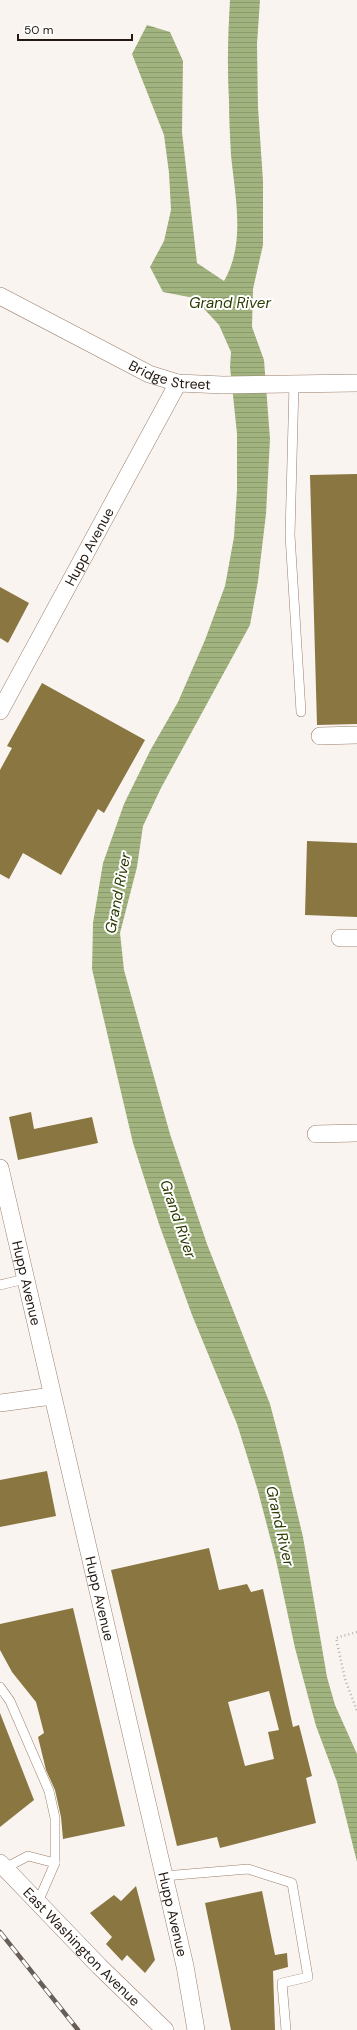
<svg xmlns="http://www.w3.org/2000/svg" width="357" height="2030" font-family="'DM Sans',sans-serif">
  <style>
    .water { fill: url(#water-rules) }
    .building { fill: #897641; fill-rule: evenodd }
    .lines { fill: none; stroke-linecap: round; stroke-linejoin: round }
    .service-casing { stroke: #9a7f6c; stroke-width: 10 }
    .minor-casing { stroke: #9a7f6c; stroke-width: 18 }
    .path { stroke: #b8b0ab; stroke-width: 2.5; stroke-dasharray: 1 3; stroke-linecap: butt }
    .service { stroke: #fff; stroke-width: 9 }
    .minor { stroke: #fff; stroke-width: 17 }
    .rail-casing { stroke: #675e58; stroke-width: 4.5 }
    .rail { stroke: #fff; stroke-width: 3; stroke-dasharray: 9; stroke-linecap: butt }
    .labels { text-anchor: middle; stroke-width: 4; stroke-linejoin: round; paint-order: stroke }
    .street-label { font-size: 14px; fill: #241912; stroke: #fff }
    .water-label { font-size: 15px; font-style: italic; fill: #2c3b00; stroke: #fff }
  </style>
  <defs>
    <pattern id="water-rules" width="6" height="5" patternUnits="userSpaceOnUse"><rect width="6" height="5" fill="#a1b47f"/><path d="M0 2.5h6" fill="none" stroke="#8a9a6d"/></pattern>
  </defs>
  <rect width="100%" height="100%" fill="#faf4f0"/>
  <path class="water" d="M230,0h30l-3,44 1,63 5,74v64l-10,44 -1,38 12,33 6,79 -4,75 -8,67 -8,44 -89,163 -18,38 -6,41 -17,66 4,37 46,164 37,110 63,160 13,49 20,84 24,140 8,28 22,49v108l-20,-80 -21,-56 -21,-78 -19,-88 -18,-69 -21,-67 -45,-109 -33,-91 -26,-81 -41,-174 1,-46 10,-60 21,-59 27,-55 27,-47 27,-62 20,-54 9,-49 3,-47v-56l-7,-67 1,-15 -12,-27 -25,-27 -31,-6 -13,-25 14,-26 7,-31 -2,-37 -5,-38 -32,-81 15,-29 23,7 13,29 -1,71 15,131 27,18c22,-38 11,-84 7,-126 -1,-18 -2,-36 -2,-54 -2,-34 -1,-67 1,-101z"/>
  <g class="building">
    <path d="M357,474v250l-40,1 -7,-250z"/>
    <path d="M0,587l29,16 -21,40 -8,-5z"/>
    <path d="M42,683l103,57 -41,73 -6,-4 -37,66 -38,-22 -14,26 -9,-5v-104l12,-22 -5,-2z"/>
    <path d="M307,841l50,2v74l-52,-2z"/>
    <path d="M31,1112l3,17 58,-12 6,26 -80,17 -9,-43z"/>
    <path d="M47,1471l9,45 -56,11v-47z"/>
    <path d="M209,1548l10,42 28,-6 4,8 12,-3 30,138 6,-2 13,51 -6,2 10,45 -96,25 -3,-11 -40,9 -66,-276zM269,1691l10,39 -11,2 6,27 -29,7 -17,-64z"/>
    <path d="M73,1608l52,218 -62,13 -2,-22 -6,-27 -9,-20 -8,-33 6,-4 -8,-31 -24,-30 -12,-22v-26z"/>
    <path d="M0,1713l34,87 -34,27z"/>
    <path d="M136,1886l19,74 -10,13 -18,-18 -5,6 -16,-17 6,-7 -22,-24 24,-18 7,6z"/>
    <path d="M262,1891l13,64 12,-2 1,14 -15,4 2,59h-44l-26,-127z"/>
  </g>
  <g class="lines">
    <g class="service-casing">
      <g id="service">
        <path d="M294,384l-4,151 11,177"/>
        <path d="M0,1285l25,-6"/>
        <path d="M0,1687l10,14 39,90 6,27v45l-17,39"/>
        <path d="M5,1868l23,-12 27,7"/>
        <path d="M164,1876l84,-7 44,14 16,94 -26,6 4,47"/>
      </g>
    </g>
    <g class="minor-casing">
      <g id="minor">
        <path id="s1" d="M0,296l149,78 29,9 45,2 134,-2"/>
        <path id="s2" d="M0,711l178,-328"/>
        <path d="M320,736l37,-1"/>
        <path d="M340,938h17"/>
        <path d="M316,1134l41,-1"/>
        <path id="s3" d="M0,1168l185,798 11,64"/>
        <path d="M0,1403l52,-7"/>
        <path id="s4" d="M0,1863l99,103 66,64"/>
      </g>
    </g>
    <path class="path" d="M357,1632l-21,6 9,41 12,32"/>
    <use href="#service" class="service"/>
    <use href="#minor" class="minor"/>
    <g class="rail-casing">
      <path id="rail" d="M0,1932l78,98"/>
    </g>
    <use href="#rail" class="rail"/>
  </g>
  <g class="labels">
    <g class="street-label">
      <text dy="5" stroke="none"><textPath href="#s1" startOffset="189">Bridge Street</textPath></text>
      <text dy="5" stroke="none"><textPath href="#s2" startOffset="187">Hupp Avenue</textPath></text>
      <text dy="5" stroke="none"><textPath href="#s3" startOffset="118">Hupp Avenue</textPath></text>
      <text dy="5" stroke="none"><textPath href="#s3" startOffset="442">Hupp Avenue</textPath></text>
      <text dy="5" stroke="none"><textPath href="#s3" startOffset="766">Hupp Avenue</textPath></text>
      <text dy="5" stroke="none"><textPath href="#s4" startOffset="117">East Washington Avenue</textPath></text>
    </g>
    <g class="water-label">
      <text x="230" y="308">Grand River</text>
      <text transform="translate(118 893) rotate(-79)" y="5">Grand River</text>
      <text transform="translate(178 1219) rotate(71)" y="5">Grand River</text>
      <text transform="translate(280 1526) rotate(77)" y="5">Grand River</text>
    </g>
  </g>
  <path d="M18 34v6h114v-6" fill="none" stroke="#241912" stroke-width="2"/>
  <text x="24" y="34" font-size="12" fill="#241912" stroke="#ffffff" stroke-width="3" paint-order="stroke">50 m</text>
</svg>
